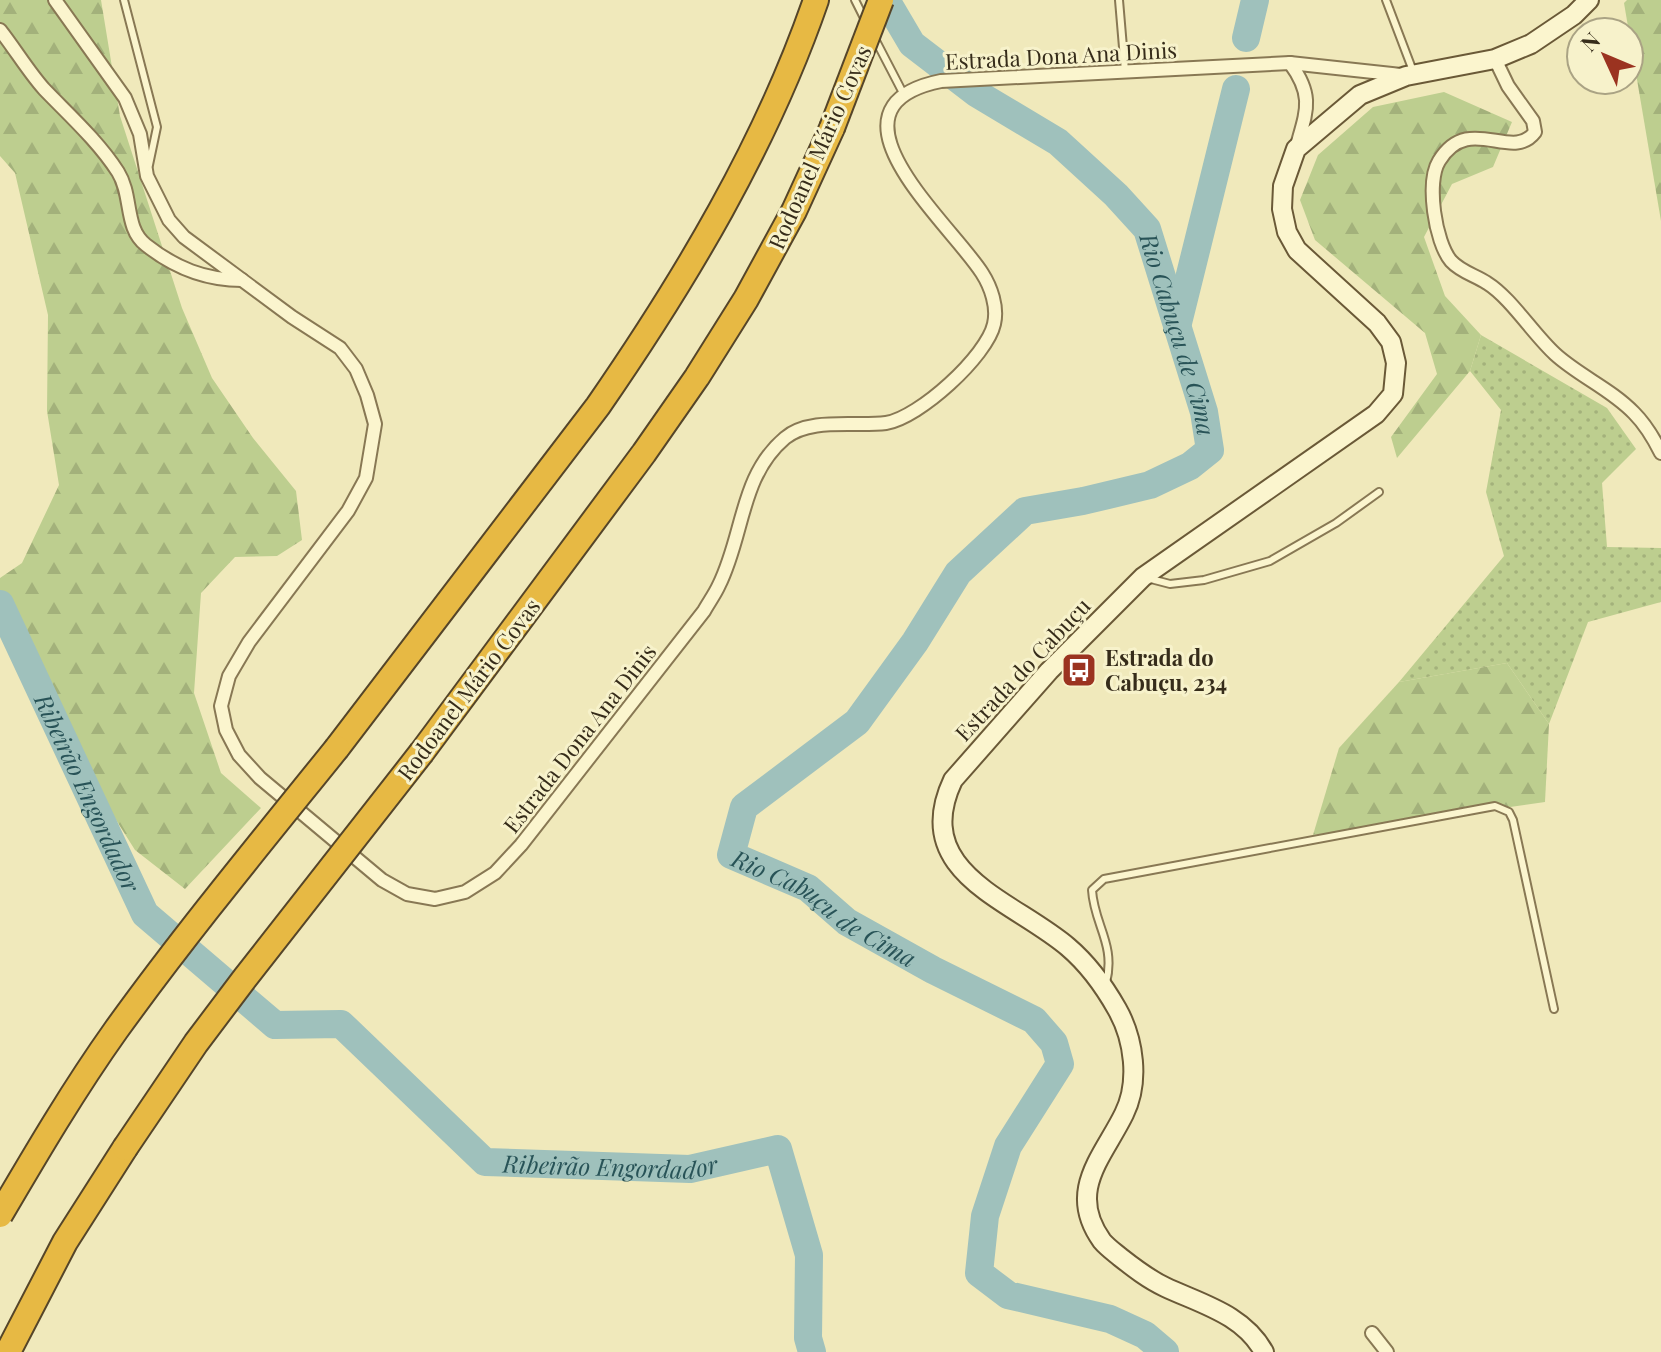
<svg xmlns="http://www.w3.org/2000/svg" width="1661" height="1352" viewBox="0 0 1661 1352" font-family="'Playfair Display',serif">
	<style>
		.grass { fill: url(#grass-dots) }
		.forest { fill: url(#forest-firs) }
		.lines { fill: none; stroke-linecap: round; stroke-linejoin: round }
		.river { stroke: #9fc1bc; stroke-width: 28 }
		.lane-casing { stroke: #887854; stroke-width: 10 }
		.street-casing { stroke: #887854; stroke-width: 16 }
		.secondary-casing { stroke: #6a5937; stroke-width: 22 }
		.highway-casing { stroke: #554529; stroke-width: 28 }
		.lane { stroke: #fbf5ce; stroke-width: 6 }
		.street { stroke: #fbf5ce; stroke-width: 12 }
		.secondary { stroke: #fbf5ce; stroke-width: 18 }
		.highway { stroke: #e7b944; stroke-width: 24 }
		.highway-bridge-casing { stroke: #554529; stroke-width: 28; stroke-linecap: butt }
		.highway-bridge { stroke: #e7b944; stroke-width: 24 }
		.labels { text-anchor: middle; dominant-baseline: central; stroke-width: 6; stroke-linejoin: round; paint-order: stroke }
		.street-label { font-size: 22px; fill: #362c1a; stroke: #f7f2cb }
		.poi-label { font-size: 22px; font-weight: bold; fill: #362c1a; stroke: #f7f2cb; text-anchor: start }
		.water-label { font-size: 24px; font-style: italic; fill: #285357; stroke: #f7f2cb }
	</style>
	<defs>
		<pattern id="grass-dots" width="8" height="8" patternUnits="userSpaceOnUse" patternTransform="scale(2)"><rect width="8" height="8" fill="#bdce8f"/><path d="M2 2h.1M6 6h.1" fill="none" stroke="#a3b17b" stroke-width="1.8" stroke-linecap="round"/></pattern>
		<pattern id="forest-firs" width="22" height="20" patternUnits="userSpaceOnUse" patternTransform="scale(2)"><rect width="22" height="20" fill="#bdce8f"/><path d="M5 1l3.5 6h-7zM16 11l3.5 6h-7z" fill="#a3b17b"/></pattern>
	</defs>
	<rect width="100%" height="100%" fill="#f0e9bb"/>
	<!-- grass -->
	<path class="grass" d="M1481,335L1607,408L1636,449L1602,483L1607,547L1661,548V602L1588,622L1549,724L1507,663L1399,682L1504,556L1486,492L1501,410L1470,371Z"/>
	<!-- forest -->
	<g class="forest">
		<path d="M0,0H101L120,116L182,308L212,378L253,438L296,491L302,540L277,556L235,557L201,593L194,693L221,773L261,808L185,889L135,850L0,636V578L22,563L59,485L47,411L48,315L15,173L0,156Z"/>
		<path d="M1627,0H1661V221L1624,3Z"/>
		<path d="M1444,92L1512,122L1493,167L1452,184L1424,237L1445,296L1481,335L1470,371L1397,458L1391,437L1437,374L1425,333L1315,240L1300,200L1318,155L1373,107Z"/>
		<path d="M1507,663L1549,724L1545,802L1313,835L1339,748L1399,682Z"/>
	</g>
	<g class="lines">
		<!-- river -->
		<g class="river">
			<path id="s1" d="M886,0L912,44L976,93L1058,142L1116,195L1147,229L1204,412L1210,450L1190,466L1150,485L1083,501L1025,511L958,573L915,642L857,722L744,807L731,855L808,888L847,922L933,970L1034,1020L1054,1043L1060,1064L1008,1146L985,1216L979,1273L1008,1295L1110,1319L1145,1335L1165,1352"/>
			<path d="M1246,38L1255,0"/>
			<path d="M1177,327L1236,89"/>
			<path id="s2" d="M0,604L145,914L275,1025L341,1024L485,1162L690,1169L778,1149L809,1255L808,1338L812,1352"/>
		</g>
		<defs>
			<g id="lane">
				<path d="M124,0L157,127L149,165"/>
				<path d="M855,0L866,22"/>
				<path d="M1119,0L1125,71"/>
				<path d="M1386,0L1413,71"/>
				<path d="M875,39L903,93"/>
				<path d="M1147,578L1170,584L1204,580L1270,561L1336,523L1379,492"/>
				<path d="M1106,983C1116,944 1094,925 1092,890L1104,879L1495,806L1509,812L1513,820L1554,1009"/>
			</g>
			<g id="street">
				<path d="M55,0L125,98L140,134L147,176L169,220L184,237L292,317L340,348L356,369L367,395L375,424L366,478L348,511L249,642L229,676L221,706L226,730L239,755L260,778L382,880L407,894L435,899L465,892L495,873L521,845L704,611C709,602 715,594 719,585C744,535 740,476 785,438C810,417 855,427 886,423C919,418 987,356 994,324C998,307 991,287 982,273C950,223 813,107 941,81L1290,63L1401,75"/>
				<path d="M0,30C15,49 28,71 44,89C69,115 98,141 118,172C133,196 124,228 146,245C175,268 205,280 242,280"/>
				<path d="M1495,59L1508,86L1533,121L1535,132C1512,163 1469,112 1439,161C1426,182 1435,242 1451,261C1461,272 1475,275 1487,283C1511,298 1533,334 1555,354C1579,376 1611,389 1634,413C1645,424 1654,439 1661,453"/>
				<path d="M1290,63C1315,97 1306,112 1296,149"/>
				<path d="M1372,1333L1387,1352"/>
			</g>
			<path id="secondary" d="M1264,1352C1243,1314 1201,1304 1165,1287C1148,1279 1134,1268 1120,1257C1114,1252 1107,1247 1102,1241C1066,1191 1103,1157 1124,1114C1140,1082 1134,1039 1117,1009C1104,986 1088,964 1068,947C1013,900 909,873 953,780L1049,671L1143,577L1376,414L1393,394L1396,363L1391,342L1377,323L1297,250L1287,232L1282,209L1283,186L1296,149L1360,95L1406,76L1495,59L1531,44L1574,15L1589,0"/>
			<g id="highway">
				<path d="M337,748L598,406C685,280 766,145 816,0"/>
				<path d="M422,752L644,453L697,377L746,299L794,211L832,128"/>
				<path d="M8,1352L65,1242L125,1148"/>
			</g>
		</defs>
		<!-- lane casing -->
		<use href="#lane" class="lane-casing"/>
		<!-- street casing -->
		<use href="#street" class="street-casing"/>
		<!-- secondary casing -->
		<use href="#secondary" class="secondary-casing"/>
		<!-- highway casing -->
		<use href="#highway" class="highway-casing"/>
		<!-- lane -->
		<use href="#lane" class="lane"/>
		<!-- street -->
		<use href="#street" class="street"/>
		<!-- secondary -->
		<use href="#secondary" class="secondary"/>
		<!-- highway -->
		<use href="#highway" class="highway"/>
		<defs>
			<g id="highway-bridge">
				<path d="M832,128L881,0"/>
				<path d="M125,1148L196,1043L245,978L422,752"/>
				<path d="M0,1215C37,1152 74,1089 116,1030C186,933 262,841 337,748"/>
			</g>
		</defs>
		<!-- highway-bridge casing -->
		<use href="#highway-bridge" class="highway-bridge-casing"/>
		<!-- highway-bridge -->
		<use href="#highway-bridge" class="highway-bridge"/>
	</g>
	<!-- icons -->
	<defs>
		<symbol id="bus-square" viewBox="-11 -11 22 22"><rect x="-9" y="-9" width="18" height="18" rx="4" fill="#9b3320" stroke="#f7f2cb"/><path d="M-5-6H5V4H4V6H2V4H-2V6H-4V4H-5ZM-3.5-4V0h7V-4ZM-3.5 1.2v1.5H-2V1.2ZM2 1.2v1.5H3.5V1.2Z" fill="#fff"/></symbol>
	</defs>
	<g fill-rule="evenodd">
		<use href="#bus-square" x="1059" y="650" width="40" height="40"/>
	</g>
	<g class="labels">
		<!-- street labels -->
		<g class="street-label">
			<text transform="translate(1061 55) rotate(-3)">Estrada Dona Ana Dinis</text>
			<text transform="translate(819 147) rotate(-66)">Rodoanel Mário Covas</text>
			<text transform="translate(1022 669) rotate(-47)">Estrada do Cabuçu</text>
			<text transform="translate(468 689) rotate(-53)">Rodoanel Mário Covas</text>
			<text transform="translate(579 738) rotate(-52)">Estrada Dona Ana Dinis</text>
		</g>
		<!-- poi labels -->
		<g class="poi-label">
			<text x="1105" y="657">Estrada do<tspan x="1105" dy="25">Cabuçu, 234</tspan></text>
		</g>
		<!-- water labels -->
		<g class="water-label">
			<text stroke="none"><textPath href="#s1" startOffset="462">Rio Cabuçu de Cima</textPath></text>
			<text stroke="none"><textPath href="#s2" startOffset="208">Ribeirão Engordador</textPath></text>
			<text stroke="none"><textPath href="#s1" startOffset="1350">Rio Cabuçu de Cima</textPath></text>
			<text stroke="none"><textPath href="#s2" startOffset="904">Ribeirão Engordador</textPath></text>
		</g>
	</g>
	<!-- north arrow -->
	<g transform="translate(1605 56) rotate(314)"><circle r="38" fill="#f7f2cb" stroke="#aaa384" stroke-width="2"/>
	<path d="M0-6L14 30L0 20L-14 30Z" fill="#9b3320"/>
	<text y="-12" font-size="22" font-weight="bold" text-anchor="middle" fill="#362c1a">N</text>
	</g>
</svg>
